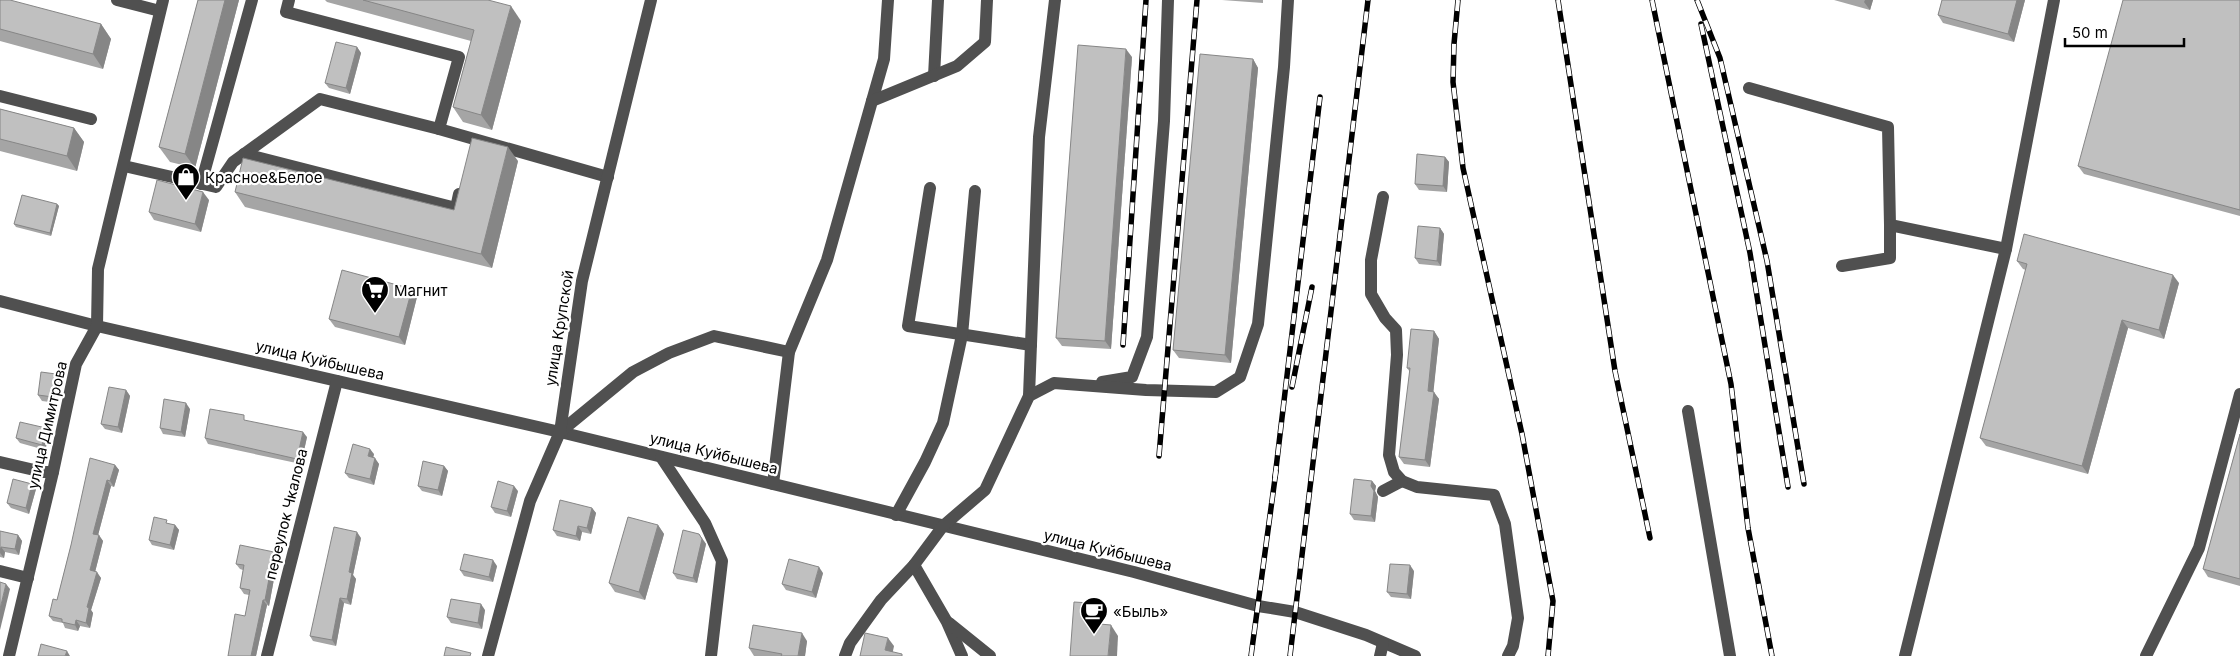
<svg xmlns="http://www.w3.org/2000/svg" width="2240" height="656" viewBox="0 0 2240 656" font-family="Inter,sans-serif">
	<style>
		.lines { fill: none; stroke-linecap: round; stroke-linejoin: round }
		.minor { stroke: #505050; stroke-width: 12 }
		.rail-casing { stroke: #000; stroke-width: 5.5 }
		.rail { stroke: #fff; stroke-width: 4; stroke-dasharray: 11; stroke-linecap: butt }
		.wall { fill: #a5a5a5 }
		.shaded-wall { fill: #868686 }
		.building { fill: #c0c0c0; stroke: #868686 }
		.labels { text-anchor: middle; dominant-baseline: central; stroke-width: 4.5; stroke-linejoin: round; paint-order: stroke }
		.poi-label { font-size: 15px; fill: #000; stroke: #fff; text-anchor: start }
		.street-label { font-size: 15px; fill: #000; stroke: #fff }
	</style>
	<rect width="100%" height="100%" fill="#fff"/>
	<g class="lines">
		<!-- minor -->
		<g class="minor">
			<path d="M117,0L160,11"/>
			<path d="M289,0L286,12L459,57L439,129L608,177"/>
			<path d="M934,76L938,0"/>
			<path d="M1749,88L1888,127L1890,225L2006,249"/>
			<path d="M0,96L91,119"/>
			<path d="M872,101L884,59L888,0"/>
			<path d="M244,154L456,208L459,194"/>
			<path d="M124,166L216,187L233,162L320,99L439,129"/>
			<path d="M201,184L252,0"/>
			<path d="M930,188L908,326L1031,345"/>
			<path d="M1383,197L1371,260V294L1385,318L1396,330L1397,355L1389,455L1394,472L1402,481L1417,487L1494,495L1505,524L1518,618L1513,646L1508,656"/>
			<path d="M1842,266L1890,258V225"/>
			<path d="M0,301L97,326L560,432L1134,572L1258,606L1295,612L1366,635L1415,656"/>
			<path d="M1102,382L1132,377L1147,337L1164,121L1168,0"/>
			<path d="M1029,396L1039,137L1055,0"/>
			<path d="M1688,411L1730,656"/>
			<path d="M560,432L633,372L669,353L714,336L789,352"/>
			<path d="M661,457L705,523L722,561L711,656"/>
			<path d="M0,462L43,472H53"/>
			<path d="M773,484L789,352L827,260L872,101L957,66L985,42L987,0"/>
			<path d="M1383,491L1402,481"/>
			<path d="M896,515L925,462L943,423L962,335L975,191"/>
			<path d="M914,565L947,622L962,656"/>
			<path d="M0,571L28,578"/>
			<path d="M949,623L990,656"/>
			<path d="M9,656L53,472L76,364L97,326L98,269L163,0"/>
			<path d="M267,656L337,381"/>
			<path d="M488,656L530,501L560,432L582,281L651,0"/>
			<path d="M845,656L850,643L881,600L914,565L943,526L985,490L1029,396L1054,383L1146,390L1216,392L1240,377L1258,324L1284,67L1288,0"/>
			<path d="M1380,656L1383,643"/>
			<path d="M1905,656L2006,249L2054,0"/>
			<path d="M2146,656L2199,548L2240,394"/>
		</g>
		<defs>
			<g id="rail">
				<path d="M1458,0L1454,44L1453,82L1463,168L1522,434L1553,601L1548,656"/>
				<path d="M1558,0L1615,371L1650,538"/>
				<path d="M1652,0L1731,384L1748,528L1772,656"/>
				<path d="M1697,0L1720,58L1767,261L1804,484"/>
				<path d="M1701,24L1750,253L1788,487"/>
				<path d="M1123,345L1146,0"/>
				<path d="M1292,387L1312,287"/>
				<path d="M1159,456L1197,0"/>
				<path d="M1275,477L1320,97"/>
				<path d="M1251,656L1276,471"/>
				<path d="M1290,656L1368,0"/>
			</g>
		</defs>
		<!-- rail casing -->
		<use href="#rail" class="rail-casing"/>
		<!-- rail -->
		<use href="#rail" class="rail"/>
	</g>
	<!-- wall -->
	<g class="wall">
		<path d="M0,0L101,24L111,39L103,69L0,41Z"/>
		<path d="M198,0H239L195,168L170,162L159,147Z"/>
		<path d="M325,0H488L521,21L492,130L463,122L453,107L471,41L327,2Z"/>
		<path d="M1222,0H1263V3Z"/>
		<path d="M1834,0H1873L1870,10Z"/>
		<path d="M1942,0H2025L2014,42L1943,23L1938,15Z"/>
		<path d="M2240,0V216L2084,174L2078,166Z"/>
		<path d="M357,47L361,53L350,94L329,88L325,83Z"/>
		<path d="M1132,57L1111,349L1062,346L1056,338Z"/>
		<path d="M1253,59L1258,68L1231,363L1179,358L1173,350Z"/>
		<path d="M0,109L74,128L84,142L77,171L0,151Z"/>
		<path d="M1445,157L1449,162L1447,192L1419,190L1415,184Z"/>
		<path d="M518,161L492,268L245,207L235,192L454,210Z"/>
		<path d="M209,200L201,232L154,220L149,212Z"/>
		<path d="M57,204L59,206L51,236L16,227L14,224Z"/>
		<path d="M1440,228L1444,234L1441,266L1419,264L1415,258Z"/>
		<path d="M2017,261L2179,283L2164,339L2128,328L2088,474L1986,446L1980,438L2026,270L2023,269Z"/>
		<path d="M417,297L405,345L335,327L329,319Z"/>
		<path d="M1434,331L1439,339L1433,392L1439,399L1430,467L1404,464L1399,457L1410,372L1407,368Z"/>
		<path d="M56,374L60,380L57,403L42,401L38,395Z"/>
		<path d="M126,390L130,396L122,433L105,429L101,424Z"/>
		<path d="M190,409L185,437L163,434L160,428Z"/>
		<path d="M46,428L50,434L45,450L20,443L16,438Z"/>
		<path d="M2240,434V586L2208,577L2203,569Z"/>
		<path d="M307,437L301,464L208,444L205,438Z"/>
		<path d="M374,454L373,458L379,464L374,485L349,478L345,473Z"/>
		<path d="M115,465L119,470L114,487L111,486L98,535L103,541L95,572L101,578L91,610L93,613L90,628L80,626L78,631L65,628L63,623L53,621L49,616L57,600L71,545Z"/>
		<path d="M444,466L448,471L442,496L422,491L418,486Z"/>
		<path d="M1372,481L1376,486L1375,491L1378,497L1375,522L1354,520L1350,514Z"/>
		<path d="M32,484L36,489L29,514L11,508L7,503Z"/>
		<path d="M518,491L511,517L495,513L491,507Z"/>
		<path d="M592,508L596,513L591,534L582,532L580,541L557,536L553,530Z"/>
		<path d="M170,524L175,525L179,530L174,550L152,545L149,540Z"/>
		<path d="M658,525L664,534L645,600L615,592L609,583Z"/>
		<path d="M0,531L18,535L22,541L19,555L5,552L4,558L0,557Z"/>
		<path d="M699,534L706,544L697,583L677,579L673,573Z"/>
		<path d="M361,538L353,575L356,579L351,605L344,603L336,646L313,641L310,636Z"/>
		<path d="M278,557L269,606L267,605L256,656H228L245,616L249,595L244,594L240,588L243,570L240,569L236,564Z"/>
		<path d="M497,566L493,582L464,576L460,570Z"/>
		<path d="M1414,571L1411,599L1391,597L1387,592Z"/>
		<path d="M823,573L816,598L786,590L782,584Z"/>
		<path d="M485,610L482,629L451,623L447,617Z"/>
		<path d="M807,641L805,656H754L749,648Z"/>
	</g>
	<!-- shaded-wall -->
	<g class="shaded-wall">
		<path d="M225,0H239L195,168L185,154Z"/>
		<path d="M1865,0H1873L1870,10L1864,2Z"/>
		<path d="M2017,0H2025L2014,42L2008,34Z"/>
		<path d="M511,6L521,21L492,130L481,115Z"/>
		<path d="M101,24L111,39L103,69L93,54Z"/>
		<path d="M357,47L361,53L350,94L346,88Z"/>
		<path d="M1126,49L1132,57L1111,349L1105,341Z"/>
		<path d="M1253,59L1258,68L1231,363L1225,355Z"/>
		<path d="M74,128L84,142L77,171L67,156Z"/>
		<path d="M508,147L518,161L492,268L481,254Z"/>
		<path d="M1445,157L1449,162L1447,192L1443,186Z"/>
		<path d="M203,192L209,200L201,232L195,224Z"/>
		<path d="M57,204L59,206L51,236L50,233Z"/>
		<path d="M1440,228L1444,234L1441,266L1437,261Z"/>
		<path d="M2173,275L2179,283L2164,339L2159,330Z"/>
		<path d="M412,289L417,297L405,345L399,337Z"/>
		<path d="M2122,320L2128,328L2088,474L2082,466Z"/>
		<path d="M1434,331L1439,339L1433,396L1434,392L1439,399L1430,467L1425,460L1428,391Z"/>
		<path d="M56,374L60,380L57,403L53,397Z"/>
		<path d="M126,390L130,396L122,433L118,427Z"/>
		<path d="M186,403L190,409L185,437L181,432Z"/>
		<path d="M46,428L50,434L45,450L42,445Z"/>
		<path d="M303,432L307,437L301,464L297,459Z"/>
		<path d="M370,449L374,454L372,462L368,456Z"/>
		<path d="M375,458L379,464L374,485L370,479Z"/>
		<path d="M115,465L119,470L114,487L110,481Z"/>
		<path d="M444,466L448,471L442,496L438,490Z"/>
		<path d="M107,480L111,486L97,539L93,534Z"/>
		<path d="M1372,481L1376,486L1375,491L1378,497L1375,522L1371,516V486Z"/>
		<path d="M32,484L36,489L29,514L26,508Z"/>
		<path d="M514,486L518,491L511,517L507,511Z"/>
		<path d="M592,508L596,513L591,534L587,528Z"/>
		<path d="M175,525L179,530L174,550L170,545Z"/>
		<path d="M658,525L664,534L645,600L639,592Z"/>
		<path d="M578,526L582,532L580,541L576,536Z"/>
		<path d="M357,532L361,538L353,575L356,579L351,605L347,599L349,572Z"/>
		<path d="M699,534L706,544L697,583L693,578Z"/>
		<path d="M18,535L22,541L19,555L15,549Z"/>
		<path d="M99,535L103,541L94,576L90,570Z"/>
		<path d="M1,547L5,552L4,558L0,553Z"/>
		<path d="M274,552L278,557L269,606L265,600Z"/>
		<path d="M493,560L497,566L493,582L489,577Z"/>
		<path d="M1410,565L1414,571L1411,599L1407,594Z"/>
		<path d="M819,567L823,573L816,598L812,592Z"/>
		<path d="M97,572L101,578L91,610L93,613L90,628L86,623L87,607Z"/>
		<path d="M6,584L10,589L0,630V609Z"/>
		<path d="M340,598L344,603L336,646L332,640Z"/>
		<path d="M263,600L267,605L256,656H251Z"/>
		<path d="M1090,603L1097,614L1096,634L1088,623Z"/>
		<path d="M481,604L485,610L482,629L478,623Z"/>
		<path d="M76,620L80,626L78,631L75,625Z"/>
		<path d="M1111,625L1118,636L1117,656H1108Z"/>
		<path d="M802,633L807,641L805,656H798Z"/>
		<path d="M888,638L894,646L892,656L885,650Z"/>
		<path d="M67,651L70,656H65Z"/>
	</g>
	<!-- building -->
	<g class="building">
		<path d="M0,0H10L101,24L93,54L0,29Z"/>
		<path d="M198,0H225L185,154L159,147Z"/>
		<path d="M363,0H488L511,6L481,115L453,107L474,30Z"/>
		<path d="M1942,0H2017L2008,34L1938,15Z"/>
		<path d="M2123,0H2240V210L2078,166Z"/>
		<path d="M336,42L357,47L346,88L325,83Z"/>
		<path d="M1078,45L1126,49L1105,341L1056,338Z"/>
		<path d="M1200,54L1253,59L1225,355L1173,350Z"/>
		<path d="M0,109L74,128L67,156L0,139Z"/>
		<path d="M472,138L508,147L481,254L235,192L243,158L454,210Z"/>
		<path d="M1417,154L1445,157L1443,186L1415,184Z"/>
		<path d="M157,180L203,192L195,224L149,212Z"/>
		<path d="M22,195L57,204L50,233L14,224Z"/>
		<path d="M1418,226L1440,228L1437,261L1415,258Z"/>
		<path d="M2024,234L2173,275L2159,330L2122,320L2082,466L1980,438L2027,264L2017,261Z"/>
		<path d="M342,270L412,289L399,337L329,319Z"/>
		<path d="M1411,329L1434,331L1428,391L1434,392L1425,460L1399,457L1410,368H1407Z"/>
		<path d="M41,372L56,374L53,397L38,395Z"/>
		<path d="M109,387L126,390L118,427L101,424Z"/>
		<path d="M164,399L186,403L181,432L160,428Z"/>
		<path d="M210,409L244,415V420L303,432L297,459L205,438Z"/>
		<path d="M20,422L46,428L42,445L16,438Z"/>
		<path d="M2240,434V579L2203,569Z"/>
		<path d="M353,444L370,449L368,456L375,458L370,479L345,473Z"/>
		<path d="M90,458L115,465L110,481L107,480L93,534L99,535L90,570L97,572L87,607L89,608L86,623L76,620L75,625L62,622V619L49,616L53,599L57,600L71,545Z"/>
		<path d="M423,461L444,466L438,490L418,486Z"/>
		<path d="M13,479L32,484L26,508L7,503Z"/>
		<path d="M1354,479L1372,481L1371,486L1374,491L1371,516L1350,514Z"/>
		<path d="M498,481L514,486L507,511L491,507Z"/>
		<path d="M560,500L592,508L587,528L578,526L576,536L553,530Z"/>
		<path d="M154,517L167,520L166,523L175,525L170,545L149,540Z"/>
		<path d="M628,517L658,525L639,592L609,583Z"/>
		<path d="M334,527L357,532L349,572L352,573L347,599L340,598L332,640L310,636Z"/>
		<path d="M683,530L699,534L702,539L693,578L673,573Z"/>
		<path d="M0,531L18,535L15,549L1,547L0,552Z"/>
		<path d="M240,545L274,552L265,600H263L251,656H228L235,614L245,616L250,590L240,588L244,565L236,564Z"/>
		<path d="M464,554L493,560L489,577L460,570Z"/>
		<path d="M789,559L819,567L812,592L782,584Z"/>
		<path d="M1390,564L1410,565L1407,594L1387,592Z"/>
		<path d="M0,582L6,584L0,609Z"/>
		<path d="M451,599L481,604L478,623L447,617Z"/>
		<path d="M1074,602L1090,603L1088,623L1111,625L1108,656H1070Z"/>
		<path d="M753,625L802,633L798,656H781L782,654L749,648Z"/>
		<path d="M865,633L888,638L885,650L902,654V656H860Z"/>
		<path d="M41,644L67,651L65,656H38Z"/>
		<path d="M446,647L471,653L470,656H444Z"/>
	</g>
	<!-- icons -->
	<defs>
		<symbol id="shop-pin" viewBox="-11 -11 22 30"><path d="M0 17L-7.5 6A9.5 9.5 0 1 1 7.5 6Z" fill="#000" stroke="#fff"/><path d="M-5-2.5h2.3a2.7 3.5 0 0 1 5.4 0H5L5.5 6h-11ZM-1.5-2.5h3a1.5 2.3 0 0 0-3 0Z" fill="#fff"/></symbol>
		<symbol id="supermarket-pin" viewBox="-11 -11 22 30"><path d="M0 17L-7.5 6A9.5 9.5 0 1 1 7.5 6Z" fill="#000" stroke="#fff"/><path d="M-6-5.5h2.5l.6 2H6L4.5 2H-2.5L-4.4-4H-6ZM-1.5 3.2a1.3 1.3 0 1 0 .1 0ZM3 3.2a1.3 1.3 0 1 0 .1 0Z" fill="#fff"/></symbol>
		<symbol id="cafe-pin" viewBox="-11 -11 22 30"><path d="M0 17L-7.5 6A9.5 9.5 0 1 1 7.5 6Z" fill="#000" stroke="#fff"/><path d="M-5.5-4.5H6V0H3Q3 3.5 0 3.5H-2.5Q-5.5 3.5-5.5 0ZM3-3.2v2h1.7v-2ZM-6 4.5H4V6H-6Z" fill="#fff"/></symbol>
	</defs>
	<g fill-rule="evenodd">
		<use href="#shop-pin" x="170" y="161" width="32" height="43"/>
		<use href="#supermarket-pin" x="359" y="274" width="32" height="43"/>
		<use href="#cafe-pin" x="1078" y="595" width="32" height="43"/>
	</g>
	<g class="labels">
		<!-- poi labels -->
		<g class="poi-label">
			<text x="205" y="177">Красное&amp;Белое</text>
			<text x="394" y="290">Магнит</text>
			<text x="1113" y="611">«Быль»</text>
		</g>
		<!-- street labels -->
		<g class="street-label">
			<text transform="translate(559 328) rotate(-81)">улица Крупской</text>
			<text transform="translate(320 360) rotate(13)">улица Куйбышева</text>
			<text transform="translate(47 425) rotate(-77)">улица Димитрова</text>
			<text transform="translate(714 453) rotate(14)">улица Куйбышева</text>
			<text transform="translate(286 514) rotate(-76)">переулок Чкалова</text>
			<text transform="translate(1108 550) rotate(14)">улица Куйбышева</text>
		</g>
	</g>
	<!-- scale -->
	<path d="M2065 38v8h119v-8" fill="none" stroke="#000000" stroke-width="2.5"/>
	<text x="2072" y="38" font-size="15" fill="#000000" stroke="#ffffff" stroke-width="4" paint-order="stroke">50 m</text>
</svg>
